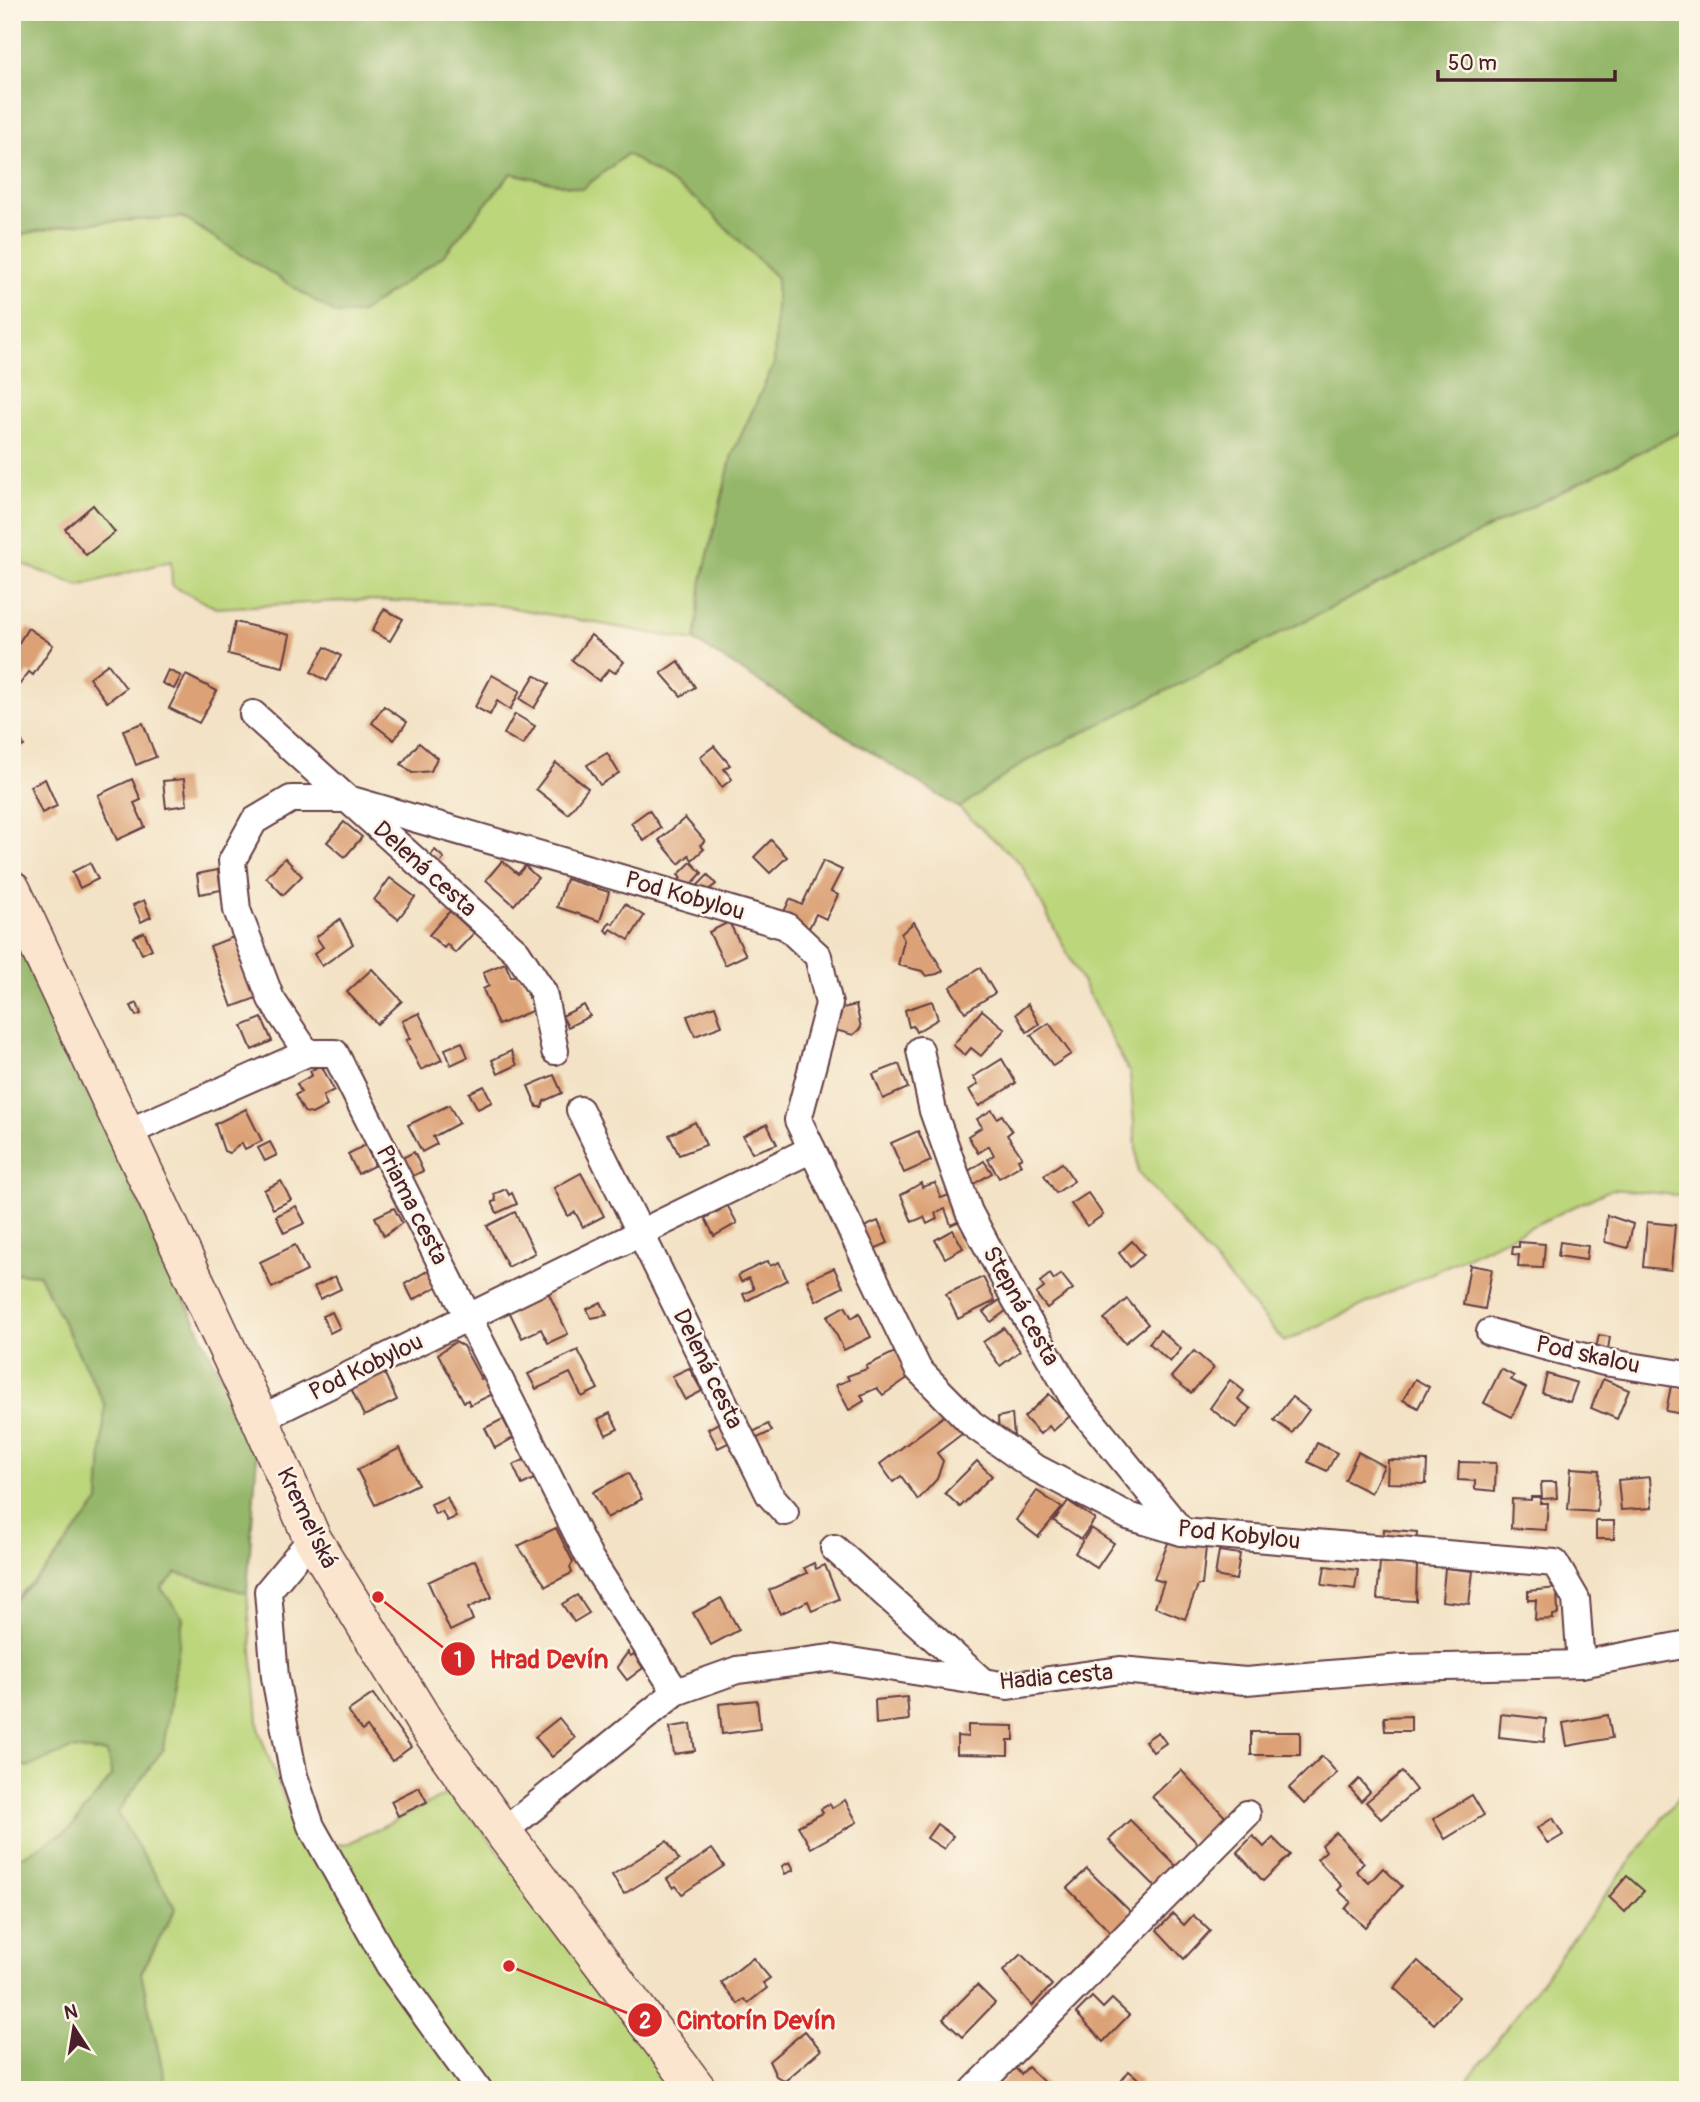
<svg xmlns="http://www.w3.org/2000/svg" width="1700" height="2102" viewBox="0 0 1700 2102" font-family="Pangolin,sans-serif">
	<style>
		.green { fill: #bcd67b; stroke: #837a53; stroke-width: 2 }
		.forest { fill: #95b76b; stroke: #706b4b; stroke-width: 2 }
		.building { fill: #dca176 }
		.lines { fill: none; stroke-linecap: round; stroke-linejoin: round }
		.street-casing { stroke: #633c42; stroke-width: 30 }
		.secondary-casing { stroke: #633c42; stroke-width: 40 }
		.street { stroke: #fff; stroke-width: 26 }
		.secondary { stroke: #fbe5cf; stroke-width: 37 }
		.labels { text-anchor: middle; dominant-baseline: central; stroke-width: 5; stroke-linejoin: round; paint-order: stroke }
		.street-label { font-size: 24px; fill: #4a1f2b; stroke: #fcf5e5 }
		.leader { fill: none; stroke: #d62828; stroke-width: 2.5 }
		.callout-dot { fill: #d62828; stroke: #fcf5e5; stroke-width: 2.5 }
		.mark-label { font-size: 21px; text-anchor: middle; font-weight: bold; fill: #fff }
		.callout-label { font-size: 26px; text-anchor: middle; font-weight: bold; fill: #d62828; stroke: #fcf5e5; stroke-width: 5; stroke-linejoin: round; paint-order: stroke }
	</style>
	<rect width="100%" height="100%" fill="#fcf5e5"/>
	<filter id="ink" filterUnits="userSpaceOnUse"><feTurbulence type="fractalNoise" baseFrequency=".0143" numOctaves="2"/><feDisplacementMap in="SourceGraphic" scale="14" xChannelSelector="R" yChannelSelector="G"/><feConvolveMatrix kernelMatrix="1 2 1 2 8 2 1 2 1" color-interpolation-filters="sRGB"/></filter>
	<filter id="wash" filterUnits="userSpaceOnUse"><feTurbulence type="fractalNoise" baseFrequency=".00686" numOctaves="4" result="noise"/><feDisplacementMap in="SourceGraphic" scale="28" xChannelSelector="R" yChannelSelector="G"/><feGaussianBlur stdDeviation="1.57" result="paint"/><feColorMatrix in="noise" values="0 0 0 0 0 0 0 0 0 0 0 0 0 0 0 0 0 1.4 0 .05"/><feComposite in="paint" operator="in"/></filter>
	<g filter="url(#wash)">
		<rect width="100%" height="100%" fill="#f3e2c5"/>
		<!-- green -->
		<g class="green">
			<path d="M627,154L699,201L777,277L774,364L732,455L702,580L695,641L491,604L364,600L216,608L172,586L171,561L79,586L12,560V236L74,224L182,217L336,313L443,256L511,173L582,189Z"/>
			<path d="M1688,428V1196L1612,1189L1284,1342L1138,1172L1130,1074L1021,864L959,808L1026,761Z"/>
			<path d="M12,1273L39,1275L105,1405L99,1502L48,1567L12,1603Z"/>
			<path d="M176,1573L247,1593L259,1732L304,1850L349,1843L453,1791L678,2090H167L141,1973L176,1908L117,1813L163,1749L183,1619L161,1588Z"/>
			<path d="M71,1749L108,1753L112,1776L70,1829L12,1862V1760L27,1767Z"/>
			<path d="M1688,1784V2090H1460Z"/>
		</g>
		<!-- forest -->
		<g class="forest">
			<path d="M12,12H1688V428L1026,761L959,808L695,641L702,580L732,455L774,364L777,278L699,201L627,154L582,189L511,173L443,256L359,314H336L182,217L74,224L12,236Z"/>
			<path d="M12,930L257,1454L247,1593L177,1573L161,1588L183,1618L163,1749L117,1813L176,1908L141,1973L167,2090H12V1862L70,1829L112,1776L107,1753L71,1749L27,1767L12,1760V1603L48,1567L99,1502L105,1405L39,1275L12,1273Z"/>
		</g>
		<g id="blocks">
			<!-- building -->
			<g class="building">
				<path d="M93,505L115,532L86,555L65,529Z"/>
				<path d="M384,609L403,619L390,641L372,631Z"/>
				<path d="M235,622L290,635L283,667L228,654Z"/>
				<path d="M28,628L53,645L33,675L29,672L20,684L12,679V654Z"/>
				<path d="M591,635L624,662L615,673L609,669L599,681L572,660Z"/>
				<path d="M325,647L341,656L327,681L311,672Z"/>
				<path d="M678,661L695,687L681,696L661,673Z"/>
				<path d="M108,664L126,688L107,702L89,678Z"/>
				<path d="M168,670L181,676L174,689L162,683Z"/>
				<path d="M186,675L217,691L199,723L169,708Z"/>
				<path d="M492,675L520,691L510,710L497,701L490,715L475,707Z"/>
				<path d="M535,675L549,684L534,708L520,699Z"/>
				<path d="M384,706L407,722L394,740L372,723Z"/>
				<path d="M515,714L535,726L523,745L504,734Z"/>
				<path d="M143,723L156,757L136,765L123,730Z"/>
				<path d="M17,730L24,746L12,751V732Z"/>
				<path d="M419,743L437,758L431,771L412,773L401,764Z"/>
				<path d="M714,746L730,765L724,769L732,779L722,787L700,757Z"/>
				<path d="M607,753L619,773L600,785L587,765Z"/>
				<path d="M556,763L588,788L568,814L536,789Z"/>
				<path d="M45,779L57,806L42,813L30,786Z"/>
				<path d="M132,779L141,800L134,803L145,827L117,840L98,795Z"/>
				<path d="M184,779L187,805L166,808L163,781Z"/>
				<path d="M649,810L661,828L644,841L631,823Z"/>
				<path d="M685,818L705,841L700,845L704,849L692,860L689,855L679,864L659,840Z"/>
				<path d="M344,822L362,837L345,857L327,842Z"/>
				<path d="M771,840L787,857L770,873L754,857Z"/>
				<path d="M435,850L444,858L438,865L429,858Z"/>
				<path d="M285,858L302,876L283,895L266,877Z"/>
				<path d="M502,861L518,874L525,866L538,878L514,905L486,880Z"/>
				<path d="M823,861L842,870L831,891L838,895L826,919L816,914L806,934L781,918L790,899L802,905Z"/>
				<path d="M691,862L702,873L687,889L678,881L681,878L678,875Z"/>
				<path d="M90,863L98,879L80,888L72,872Z"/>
				<path d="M218,870L221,890L200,894L197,874Z"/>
				<path d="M708,875L716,884L702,895L691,892Z"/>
				<path d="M390,878L415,897L398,919L374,900Z"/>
				<path d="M566,879L609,892L600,921L557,907Z"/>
				<path d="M144,900L151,917L141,922L133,905Z"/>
				<path d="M625,904L644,916L629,940L611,929L609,933L605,930L610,922L613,924Z"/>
				<path d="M450,911L474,933L455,953L447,944L444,948L429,935Z"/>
				<path d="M340,919L353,944L322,966L314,954L323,947L316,937Z"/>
				<path d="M729,922L746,955L725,965L709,932Z"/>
				<path d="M914,922L943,971L937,974L926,976L922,971L898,965L904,940L901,934Z"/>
				<path d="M144,932L152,949L142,954L134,937Z"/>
				<path d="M236,936L259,997L232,1007L210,946Z"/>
				<path d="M505,963L511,977L519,974L534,1010L498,1025L483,989L489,986L483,972Z"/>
				<path d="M980,968L995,993L965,1012L950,987Z"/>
				<path d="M372,969L402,1001L377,1024L347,992Z"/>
				<path d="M932,1001L938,1019L916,1032L913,1026L909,1027L905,1010Z"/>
				<path d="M137,1003L141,1014L136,1016L131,1006Z"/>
				<path d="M1028,1004L1039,1024L1027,1032L1016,1014Z"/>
				<path d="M584,1005L590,1016L568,1027L562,1016Z"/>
				<path d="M856,1005L861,1028L853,1035L832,1029L838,1009Z"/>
				<path d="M715,1006L722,1026L695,1036L687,1016Z"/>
				<path d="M982,1010L1005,1029L981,1056L971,1048L965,1055L953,1045Z"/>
				<path d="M419,1013L442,1060L421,1070L406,1040L410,1039L402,1021Z"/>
				<path d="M262,1018L272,1041L252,1050L242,1026Z"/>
				<path d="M1049,1023L1071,1054L1053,1066L1031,1035Z"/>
				<path d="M462,1042L468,1057L451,1065L445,1049Z"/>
				<path d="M511,1051L517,1065L498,1074L492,1060Z"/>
				<path d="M1002,1059L1016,1083L979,1106L969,1090L978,1084L973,1077Z"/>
				<path d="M899,1064L908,1088L883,1099L873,1074Z"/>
				<path d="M321,1065L334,1090L323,1096L327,1106L312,1114L304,1112L295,1095L301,1092L297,1084L312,1075L310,1071Z"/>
				<path d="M554,1075L562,1093L544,1101L542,1107H537L528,1086Z"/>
				<path d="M484,1086L492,1102L478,1109L469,1093Z"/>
				<path d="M449,1105L459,1123L433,1137L437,1144L422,1152L408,1125Z"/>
				<path d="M246,1109L262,1141L245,1149L242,1143L229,1153L224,1151L215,1124Z"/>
				<path d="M992,1110L997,1118L1002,1115L1012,1131L1007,1135L1022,1157L1018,1159L1021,1165L999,1178L988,1159L994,1155L989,1146L978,1153L968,1136L982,1127L977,1119Z"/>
				<path d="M695,1122L706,1145L679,1155L669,1135Z"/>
				<path d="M767,1124L777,1144L752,1153L743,1136Z"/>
				<path d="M918,1131L931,1161L904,1173L891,1143Z"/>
				<path d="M270,1142L277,1155L265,1161L258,1148Z"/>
				<path d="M365,1145L375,1165L358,1174L348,1154Z"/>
				<path d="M414,1152L423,1171L405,1180L396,1161Z"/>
				<path d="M984,1161L992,1173L972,1185L964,1174Z"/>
				<path d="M1062,1163L1074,1181L1056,1193L1044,1175Z"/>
				<path d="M581,1173L604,1216L583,1227L575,1212L568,1216L554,1188Z"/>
				<path d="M281,1181L291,1200L273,1209L264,1190Z"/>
				<path d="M921,1183L922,1187L935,1183L941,1198L955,1193L964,1219L951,1225L945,1209L935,1213L937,1219L927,1224L924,1217L912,1222L901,1195Z"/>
				<path d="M506,1189L509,1195L512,1193L517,1204L497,1213L492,1202L496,1201L494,1194Z"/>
				<path d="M1088,1193L1103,1215L1087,1226L1071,1204Z"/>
				<path d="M725,1201L737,1223L714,1236L705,1218L720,1210L717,1205Z"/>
				<path d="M296,1206L305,1223L284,1233L276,1216Z"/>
				<path d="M394,1208L402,1223L384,1236L375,1217Z"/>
				<path d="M515,1212L535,1253L508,1267L487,1226Z"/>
				<path d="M1607,1215L1633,1224L1628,1248L1605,1242Z"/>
				<path d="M878,1221L888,1243L867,1252L857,1230Z"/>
				<path d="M1647,1222L1675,1225L1671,1270L1643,1267Z"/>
				<path d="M953,1230L963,1248L945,1258L935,1240Z"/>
				<path d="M1132,1241L1144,1255L1130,1267L1119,1253Z"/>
				<path d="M1519,1242L1545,1244L1543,1268L1518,1267L1519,1255L1512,1254L1513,1247H1519Z"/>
				<path d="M1560,1242L1588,1246L1586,1260L1558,1256Z"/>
				<path d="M295,1245L307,1271L272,1288L260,1262Z"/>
				<path d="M768,1261L770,1266L779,1262L787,1280L746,1301L743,1294L754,1289L749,1278L741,1282L738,1275Z"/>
				<path d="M1470,1265L1492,1269L1485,1309L1463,1305Z"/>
				<path d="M834,1268L843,1287L816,1301L807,1280Z"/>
				<path d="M429,1270L438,1286L413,1300L405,1284Z"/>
				<path d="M1050,1274L1054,1280L1061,1274L1073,1289L1047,1308L1036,1294L1044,1288L1040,1282Z"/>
				<path d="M335,1276L341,1289L320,1299L314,1287Z"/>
				<path d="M983,1277L995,1301L958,1319L946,1294Z"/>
				<path d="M548,1292L568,1334L548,1343L541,1329L522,1338L509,1311Z"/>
				<path d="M1004,1297L1011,1307L991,1322L983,1312Z"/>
				<path d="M1127,1299L1148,1324L1125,1343L1104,1319Z"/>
				<path d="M601,1302L607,1315L591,1318L587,1309Z"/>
				<path d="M845,1306L852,1318L859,1313L871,1337L844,1350L827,1316Z"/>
				<path d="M332,1312L340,1328L330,1333L322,1316Z"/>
				<path d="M1004,1328L1020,1351L1000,1366L983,1342Z"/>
				<path d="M1160,1330L1181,1349L1170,1362L1149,1343Z"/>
				<path d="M1599,1335L1610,1337L1607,1355L1595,1352Z"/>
				<path d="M455,1342L463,1346L481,1379L485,1377L493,1394L470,1405L468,1400L464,1402L438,1354Z"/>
				<path d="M578,1350L598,1389L582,1397L570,1373L536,1389L528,1374Z"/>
				<path d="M899,1350L912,1375L883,1395L877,1388L861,1395L864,1401L849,1410L836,1385L849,1380L847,1376L867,1369L866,1366Z"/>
				<path d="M1194,1351L1214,1368L1191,1393L1171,1377Z"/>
				<path d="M381,1366L397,1400L364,1416L348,1382Z"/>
				<path d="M689,1368L702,1391L685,1400L672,1376Z"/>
				<path d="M1501,1369L1514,1376L1511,1380L1526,1388L1512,1417L1484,1403Z"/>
				<path d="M1547,1374L1577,1383L1570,1402L1542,1393Z"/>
				<path d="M1415,1379L1429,1387L1418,1408L1403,1400Z"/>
				<path d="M1603,1379L1629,1390L1617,1419L1591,1408Z"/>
				<path d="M1230,1380L1244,1391L1238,1399L1251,1409L1236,1428L1210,1408Z"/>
				<path d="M1671,1386L1688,1389V1415L1666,1411Z"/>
				<path d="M1049,1394L1070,1416L1053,1431L1049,1426L1040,1434L1024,1417Z"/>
				<path d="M1292,1397L1309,1410L1292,1433L1274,1420Z"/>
				<path d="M610,1413L618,1429L606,1435L598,1419Z"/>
				<path d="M948,1413L966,1431L937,1453L943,1461L937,1479L918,1500L901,1476L893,1482L880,1464Z"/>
				<path d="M1012,1414L1015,1447L999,1437L998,1417Z"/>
				<path d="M503,1419L513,1438L495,1448L485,1428Z"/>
				<path d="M724,1420L734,1440L718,1448L708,1429Z"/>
				<path d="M768,1424L772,1431L756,1439L753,1432Z"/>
				<path d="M1317,1443L1337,1453L1327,1471L1308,1462Z"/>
				<path d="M400,1448L418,1484L375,1505L357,1470Z"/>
				<path d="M1358,1452L1384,1466L1371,1493L1345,1480Z"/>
				<path d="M526,1459L536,1478L522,1485L513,1465Z"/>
				<path d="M1388,1460L1427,1461L1426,1484L1387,1483Z"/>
				<path d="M977,1461L992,1476L960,1507L945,1493Z"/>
				<path d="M1459,1462L1496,1463L1495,1491L1475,1489V1481L1458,1480Z"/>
				<path d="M1571,1468L1599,1470L1597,1512L1568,1510Z"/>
				<path d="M628,1473L642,1499L607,1518L593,1492Z"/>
				<path d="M1650,1477L1652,1508L1621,1510L1618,1480Z"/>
				<path d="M1541,1482H1556L1557,1498L1542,1499Z"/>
				<path d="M1037,1491L1062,1508L1038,1537L1016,1520Z"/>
				<path d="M447,1497L456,1517L447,1521L442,1511L435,1514L431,1504Z"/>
				<path d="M1531,1497H1541L1540,1503H1548L1546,1530L1511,1528L1512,1499L1531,1500Z"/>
				<path d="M1068,1501L1095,1519L1081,1539L1054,1521Z"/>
				<rect x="1596" y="1521" width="18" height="18"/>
				<path d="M556,1528L573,1562L570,1567L572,1573L546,1586L518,1546Z"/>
				<path d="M1091,1528L1114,1543L1097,1568L1075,1553Z"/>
				<path d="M1384,1529L1417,1532L1416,1545L1383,1542Z"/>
				<path d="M1170,1538L1206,1547L1202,1585H1198L1185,1619L1155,1607L1164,1582L1154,1579Z"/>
				<path d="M1219,1551L1240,1554L1236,1580L1215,1576Z"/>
				<path d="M475,1560L492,1597L468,1608L473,1620L450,1631L428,1582Z"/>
				<path d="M1380,1562L1417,1565L1416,1601L1377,1599Z"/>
				<path d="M814,1563L816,1569L825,1565L839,1599L812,1611L808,1601L780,1614L769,1590L807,1573L804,1568Z"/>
				<path d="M1325,1566L1358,1570L1355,1589L1322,1585Z"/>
				<path d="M1445,1568L1473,1571L1469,1604L1442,1601Z"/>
				<path d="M1557,1588L1558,1614L1553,1615V1619L1535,1620L1536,1600H1528V1591Z"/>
				<path d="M577,1595L589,1613L574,1622L562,1604Z"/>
				<path d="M721,1598L739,1630L711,1645L693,1613Z"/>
				<path d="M628,1652L631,1656L634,1654L643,1668L627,1680L617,1667Z"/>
				<path d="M373,1694L411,1747L392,1761L367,1727L362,1731L348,1711Z"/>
				<path d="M907,1697L909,1720L876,1724L875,1700Z"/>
				<path d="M757,1700L760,1729L722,1734L719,1704Z"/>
				<path d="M1501,1714L1546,1719L1544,1742L1499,1737Z"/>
				<path d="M1608,1715L1612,1738L1567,1746L1563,1723Z"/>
				<path d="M1411,1716V1731H1385L1384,1717Z"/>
				<path d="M559,1718L575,1738L552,1757L535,1737Z"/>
				<path d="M691,1724L695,1751L674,1754L670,1727Z"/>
				<path d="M968,1725L1014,1726V1740H1008V1755L957,1754V1736L968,1737Z"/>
				<path d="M1158,1732L1166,1743L1153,1752L1145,1741Z"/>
				<rect x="1251" y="1732" width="49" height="23"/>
				<path d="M1322,1756L1337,1773L1304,1804L1289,1788Z"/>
				<path d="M1181,1770L1230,1822L1203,1849L1152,1797Z"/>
				<path d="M1402,1772L1416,1790L1381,1819L1366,1802Z"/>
				<path d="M1359,1779L1370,1792L1361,1801L1350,1788Z"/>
				<path d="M419,1787L427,1802L398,1816L391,1801Z"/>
				<path d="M1472,1795L1484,1815L1445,1839L1433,1819Z"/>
				<path d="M845,1800L857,1822L811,1848L798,1826L823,1813L821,1809L830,1804L832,1808Z"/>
				<path d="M1553,1818L1563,1835L1548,1844L1537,1828Z"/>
				<path d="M1130,1820L1181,1871L1160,1891L1109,1840Z"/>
				<path d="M937,1824L953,1836L944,1849L927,1838Z"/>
				<path d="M1336,1832L1364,1863L1356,1871L1369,1883L1383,1868L1402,1886L1365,1927L1345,1909L1351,1902L1338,1890L1342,1886L1317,1859L1326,1851L1322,1845Z"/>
				<path d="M1253,1836L1264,1847L1273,1838L1290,1855L1263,1881L1237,1852Z"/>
				<path d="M667,1841L679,1860L624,1894L612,1875Z"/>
				<path d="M712,1849L724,1866L682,1894L676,1886L673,1888L667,1879Z"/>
				<path d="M790,1862L794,1870L785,1874L782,1866Z"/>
				<path d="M1087,1869L1135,1916L1114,1936L1067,1888Z"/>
				<path d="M1627,1876L1644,1891L1625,1912L1609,1897Z"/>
				<path d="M1173,1914L1184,1925L1193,1915L1210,1931L1184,1959L1157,1930Z"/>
				<path d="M1021,1954L1052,1985L1032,2006L1003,1971Z"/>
				<path d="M753,1958L770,1978L763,1983L767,1988L748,2003L744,1999L738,2004L721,1983Z"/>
				<path d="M1418,1961L1459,1997L1434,2024L1394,1988Z"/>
				<path d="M977,1985L995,2003L962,2037L943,2019Z"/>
				<path d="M1092,1997L1103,2008L1112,1999L1129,2015L1103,2042L1076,2013Z"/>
				<path d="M805,2031L821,2050L785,2081L776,2076L769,2061Z"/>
				<path d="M1028,2067L1052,2090L1057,2085L1061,2090H1003L999,2085L1015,2068L1021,2074Z"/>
				<path d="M1129,2071L1141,2081L1134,2090H1124L1118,2085Z"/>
			</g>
		</g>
	</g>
	<g filter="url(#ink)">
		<use href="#blocks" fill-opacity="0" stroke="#633c42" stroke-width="2"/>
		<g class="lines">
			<defs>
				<g id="street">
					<path d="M253,714L517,952L543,992L555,1051"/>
					<path d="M920,1050L933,1111L969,1212L1014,1297L1075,1401L1182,1532"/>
					<path d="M580,1110L769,1494L785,1512"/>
					<path d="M124,1134L307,1053"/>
					<path d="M1490,1332L1604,1362L1688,1375"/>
					<path d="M260,1419L812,1149"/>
					<path d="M312,1538L268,1591L275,1677L294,1776L311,1826L389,1965L479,2090"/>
					<path d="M834,1548L983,1682"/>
					<path d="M676,1692L589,1557L335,1053H307L271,999L237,910L232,861L254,821L291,799H348L786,926L818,956L829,1004L798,1120L918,1369L972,1424L1032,1466L1128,1516L1182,1532L1555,1563L1576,1599L1581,1664"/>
					<path d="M503,1832L676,1692L737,1670L832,1658L1008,1686L1120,1670L1246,1681L1402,1668L1581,1664L1688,1644"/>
					<path d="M974,2090L1247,1814"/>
				</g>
				<path id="secondary" d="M12,890L260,1419L312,1538L424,1721L503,1832L698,2090"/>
			</defs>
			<!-- street casing -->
			<use href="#street" class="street-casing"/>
			<!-- secondary casing -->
			<use href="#secondary" class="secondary-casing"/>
			<!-- street -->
			<use href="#street" class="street"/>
			<!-- secondary -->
			<use href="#secondary" class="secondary"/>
		</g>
	</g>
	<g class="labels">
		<!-- street labels -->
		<g class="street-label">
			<text transform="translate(425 869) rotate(42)">Delená cesta</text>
			<text transform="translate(685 896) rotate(16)">Pod Kobylou</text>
			<text transform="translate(412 1205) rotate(63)">Priama cesta</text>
			<text transform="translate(1021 1306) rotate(61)">Stepná cesta</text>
			<text transform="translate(1588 1355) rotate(12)">Pod skalou</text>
			<text transform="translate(366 1367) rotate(-26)">Pod Kobylou</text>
			<text transform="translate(708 1369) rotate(64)">Delená cesta</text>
			<text transform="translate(307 1518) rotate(64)">Kremeľská</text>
			<text transform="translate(1239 1535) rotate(6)">Pod Kobylou</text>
			<text transform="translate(1056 1677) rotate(-5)">Hadia cesta</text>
		</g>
	</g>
	<!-- callouts -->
	<path class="leader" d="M378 1597L458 1659M509 1966L645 2020"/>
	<g class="callout-dot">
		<circle cx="378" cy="1597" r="7"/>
		<circle cx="509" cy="1966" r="7"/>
		<circle cx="458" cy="1659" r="18"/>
		<circle cx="645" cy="2020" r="18"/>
	</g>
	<g class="mark-label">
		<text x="458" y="1667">1</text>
		<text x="645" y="2028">2</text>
	</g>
	<g class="callout-label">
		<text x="549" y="1668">Hrad Devín</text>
		<text x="756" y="2029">Cintorín Devín</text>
	</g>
	<!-- margin -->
	<rect width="1700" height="2102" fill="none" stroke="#fcf5e5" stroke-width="42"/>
	<!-- north arrow -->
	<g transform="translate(74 2028) rotate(348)" stroke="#fcf5e5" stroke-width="5" paint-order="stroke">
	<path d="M0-5L12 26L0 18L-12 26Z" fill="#4a1f2b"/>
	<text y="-10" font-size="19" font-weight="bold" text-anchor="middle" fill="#4a1f2b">N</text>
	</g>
	<!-- scale -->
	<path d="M1438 70v10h177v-10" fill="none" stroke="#4a1f2b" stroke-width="3.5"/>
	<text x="1448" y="70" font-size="21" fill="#4a1f2b" stroke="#fcf5e5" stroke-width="5" paint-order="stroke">50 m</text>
</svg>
